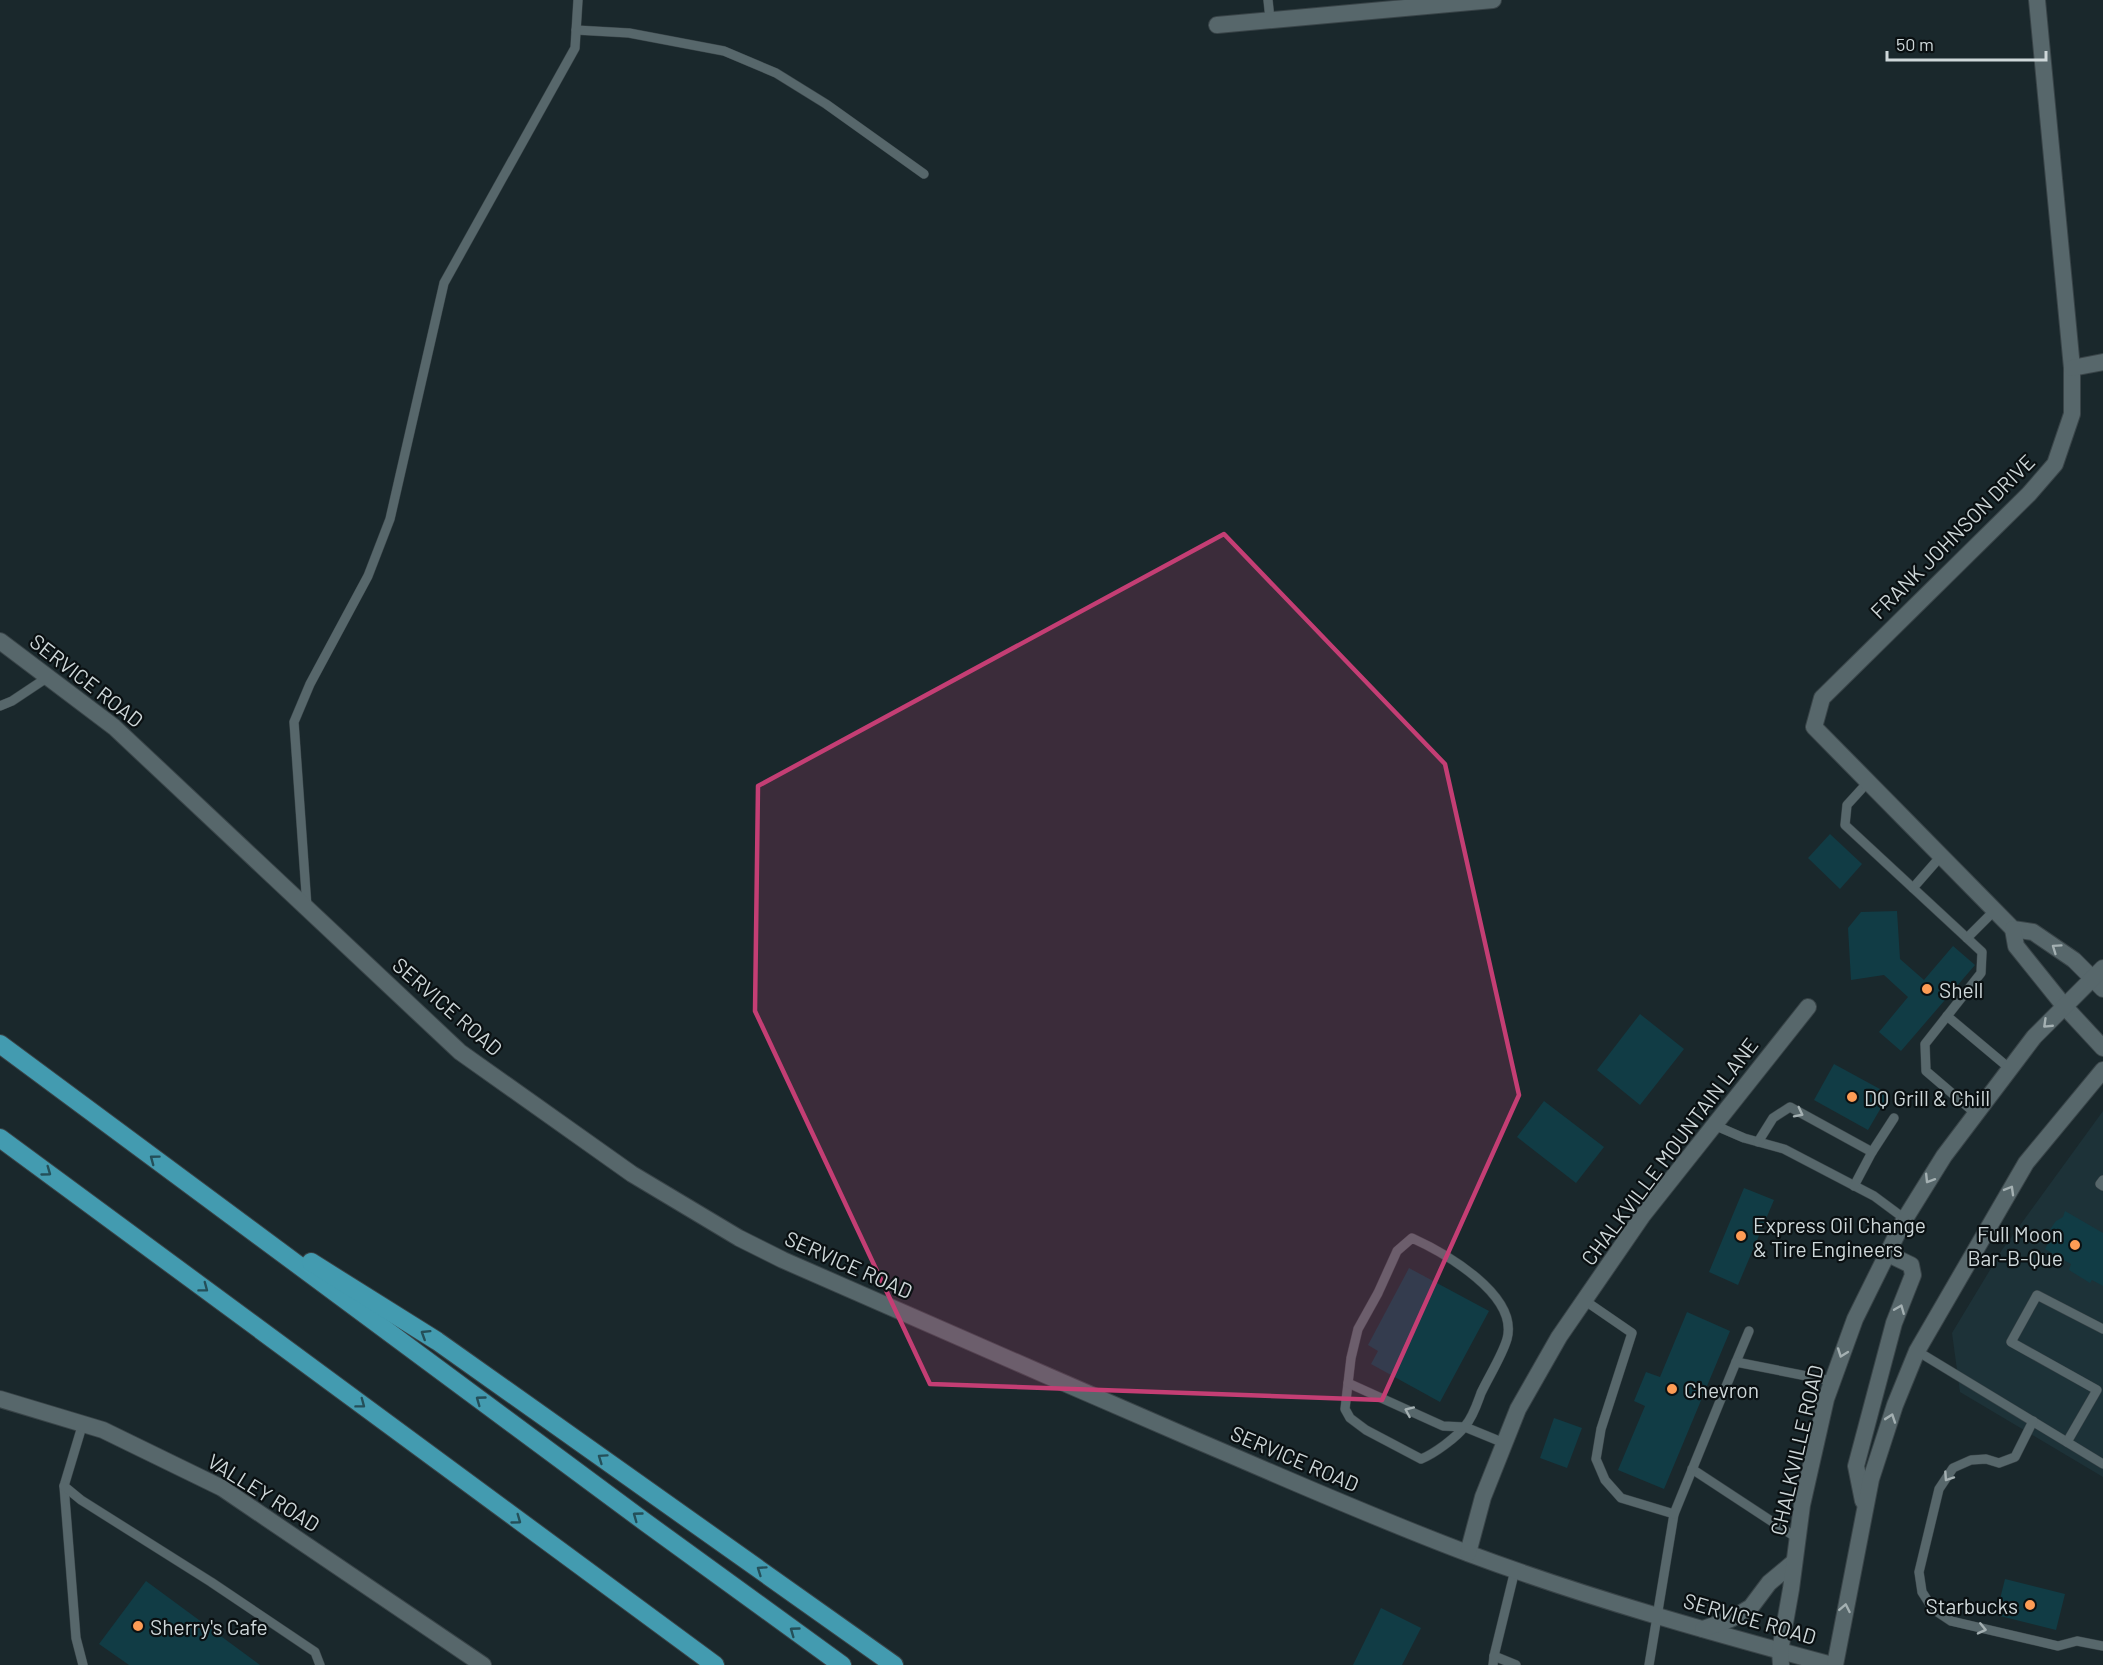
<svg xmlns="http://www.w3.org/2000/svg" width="2103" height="1665" viewBox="0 0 2103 1665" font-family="Barlow,sans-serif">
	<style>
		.built { fill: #1d3238 }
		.building { fill: #113c45 }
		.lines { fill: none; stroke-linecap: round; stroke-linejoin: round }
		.service-casing { stroke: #394448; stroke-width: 10 }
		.minor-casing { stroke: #394448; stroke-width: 18 }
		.tertiary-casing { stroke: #394448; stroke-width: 18 }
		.secondary-casing { stroke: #394448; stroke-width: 18 }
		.motorway-casing { stroke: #394448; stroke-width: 20 }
		.service { stroke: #57676b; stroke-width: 9 }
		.minor { stroke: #57676b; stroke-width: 16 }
		.tertiary { stroke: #57676b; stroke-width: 16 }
		.secondary { stroke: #57676b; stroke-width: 16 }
		.motorway { stroke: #439bb0; stroke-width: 18 }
		.oneway { stroke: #a4b0b2 }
		.oneway2 { stroke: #244f59 }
		.marked { fill: #c43e74; fill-opacity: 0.2; stroke: #c43e74; stroke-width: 4.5; stroke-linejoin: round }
		.poi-dot { fill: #fd9c55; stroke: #0a1012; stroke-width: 2 }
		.labels { text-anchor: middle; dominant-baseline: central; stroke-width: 4.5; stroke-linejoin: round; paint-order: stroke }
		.street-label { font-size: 21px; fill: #ced7d9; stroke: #0a1012 }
		.poi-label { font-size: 21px; fill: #ced7d9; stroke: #0a1012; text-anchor: start }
	</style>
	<rect width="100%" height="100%" fill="#1a282c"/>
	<!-- built -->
	<path class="built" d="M2103,1111V1477L1960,1392L1952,1333L2002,1250Z"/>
	<!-- building -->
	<g class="building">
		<path d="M1830,834L1862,864L1840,889L1808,858Z"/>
		<path d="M1897,911L1900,959L1924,980L1953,946L1975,965L1901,1051L1879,1032L1908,997L1884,975L1851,980L1848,928L1861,912Z"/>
		<path d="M1640,1014L1684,1049L1640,1105L1597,1070Z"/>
		<path d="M1834,1064L1889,1094L1868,1130L1814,1100Z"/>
		<path d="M1544,1101L1604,1147L1576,1183L1517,1137Z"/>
		<path d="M1744,1188L1774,1200L1738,1285L1709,1272Z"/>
		<path d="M2065,1211L2103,1233V1286L2092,1280L2090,1283L2069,1270L2071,1264L2045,1249L2049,1242L2051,1228L2056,1221L2063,1217Z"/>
		<path d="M1409,1268L1489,1311L1440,1402L1371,1364L1378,1351L1368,1345Z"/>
		<path d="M1687,1312L1730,1331L1664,1489L1618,1470L1645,1406L1634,1401L1646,1372L1660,1377Z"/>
		<path d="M1554,1418L1582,1428L1567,1468L1540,1458Z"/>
		<path d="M2005,1579L2065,1594L2056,1630L1996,1615Z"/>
		<path d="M146,1581L260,1665H129L99,1644Z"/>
		<path d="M1381,1608L1421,1628L1402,1665H1353Z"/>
	</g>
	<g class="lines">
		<defs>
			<g id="service">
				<path d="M1268,0L1270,19"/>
				<path d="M576,30L629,33L724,51L776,73L826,104L924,174"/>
				<path d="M0,706L12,701L48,677"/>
				<path d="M1868,782L1847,805L1845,825L1982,952L1981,973L1925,1044L1926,1071L1975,1113"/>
				<path d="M1913,888L1941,856"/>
				<path d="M307,907L294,722L310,684L368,576L390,519L444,283L575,48L578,0"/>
				<path d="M1967,938L1994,911"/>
				<path d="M1947,1016L2009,1068"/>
				<path d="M1714,1125L1744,1138L1784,1149L1874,1196L1905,1219"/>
				<path d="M1758,1142L1773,1118L1790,1107L1872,1152"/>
				<path d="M2103,1180L2100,1184L2103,1186"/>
				<path d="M1854,1186L1872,1152L1894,1118"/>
				<path d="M1412,1238C1445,1253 1519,1295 1507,1339C1502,1356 1489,1376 1481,1393C1477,1404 1473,1417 1465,1426C1457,1437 1434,1454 1421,1459L1366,1430L1350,1418L1345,1409L1351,1358L1358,1329L1378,1293L1397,1251Z"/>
				<path d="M1584,1300L1632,1333L1601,1429L1596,1459L1605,1480L1621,1498L1674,1514L1649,1665"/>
				<path d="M1917,1351L2103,1464"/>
				<path d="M1736,1362L1749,1331"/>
				<path d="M1348,1383L1443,1426L1465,1427L1504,1443"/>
				<path d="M2033,1421L2015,1457L1999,1463L1986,1459L1971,1460L1953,1468L1939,1489L1919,1572L1922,1592L1933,1609L1951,1621L2058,1646L2077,1641L2103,1646"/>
				<path d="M83,1423L64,1486L76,1638L83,1665"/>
				<path d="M2067,1442L2097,1390L2011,1342L2037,1295L2103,1329"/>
				<path d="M1692,1469L1797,1538"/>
				<path d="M64,1486L81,1500L211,1582L315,1652L320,1665"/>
				<path d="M1674,1514L1736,1362L1832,1381"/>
				<path d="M1494,1656L1516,1665"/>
				<path d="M1493,1665L1494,1656L1515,1570"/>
			</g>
			<g id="minor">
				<path d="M2037,0L2072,368V414L2055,464L2029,494L1822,698L1814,727L2013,929L2033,932L2074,960L2092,978"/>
				<path d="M1217,25L1493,0"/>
				<path d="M2072,368L2103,362"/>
				<path d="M0,641L114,727L460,1052L632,1174L739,1238L783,1260C920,1320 1056,1380 1193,1439C1285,1478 1376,1519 1470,1554C1588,1598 1710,1632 1832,1665"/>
				<path d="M2013,929L2016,946L2065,1007"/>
				<path d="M1468,1553L1483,1497L1518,1409L1559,1337L1643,1215L1808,1007"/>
			</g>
			<path id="tertiary" d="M0,1399L103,1430L222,1488L483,1665"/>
			<g id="secondary">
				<path d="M2092,978L2103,989"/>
				<path d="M2065,1007L2103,1048"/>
				<path d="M1863,1501L1856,1466L1894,1323L1913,1275L1911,1265L1886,1253"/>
				<path d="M1703,1629L1731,1619L1751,1607L1769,1583L1794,1562"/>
				<path d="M1781,1665L1780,1651L1791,1589L1802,1505L1826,1399L1855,1319L1903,1222L1944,1156L2034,1037L2103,968"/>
				<path d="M1835,1665L1871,1479L1895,1405L1917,1351L2026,1163L2103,1070"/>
			</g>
			<g id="motorway">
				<path d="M0,1044L645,1522L842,1665"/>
				<path d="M0,1138L715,1665"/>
				<path d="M311,1262L437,1341L894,1665"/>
			</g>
		</defs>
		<!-- service casing -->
		<use href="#service" class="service-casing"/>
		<!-- minor casing -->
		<use href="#minor" class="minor-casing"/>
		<!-- tertiary casing -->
		<use href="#tertiary" class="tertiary-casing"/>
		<!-- secondary casing -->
		<use href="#secondary" class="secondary-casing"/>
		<!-- motorway casing -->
		<use href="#motorway" class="motorway-casing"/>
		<!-- service -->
		<use href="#service" class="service"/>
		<!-- minor -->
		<use href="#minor" class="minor"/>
		<!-- tertiary -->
		<use href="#tertiary" class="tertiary"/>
		<!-- secondary -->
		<use href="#secondary" class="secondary"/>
		<!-- motorway -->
		<use href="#motorway" class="motorway"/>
	</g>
	<!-- one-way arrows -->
	<defs><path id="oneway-chevron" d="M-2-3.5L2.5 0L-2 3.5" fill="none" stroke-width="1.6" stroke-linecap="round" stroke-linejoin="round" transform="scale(1.5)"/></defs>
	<g class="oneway">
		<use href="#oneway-chevron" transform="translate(2056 948) rotate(-145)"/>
		<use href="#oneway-chevron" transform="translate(2047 1024) rotate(136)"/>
		<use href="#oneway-chevron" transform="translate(1799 1113) rotate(27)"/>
		<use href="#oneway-chevron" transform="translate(1929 1179) rotate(122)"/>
		<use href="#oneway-chevron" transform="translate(2010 1190) rotate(-60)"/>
		<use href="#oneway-chevron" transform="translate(1900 1309) rotate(-68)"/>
		<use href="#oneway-chevron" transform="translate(1842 1353) rotate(110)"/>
		<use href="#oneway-chevron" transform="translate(1409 1411) rotate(-156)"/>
		<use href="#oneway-chevron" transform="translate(1891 1418) rotate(-71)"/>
		<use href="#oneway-chevron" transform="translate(1948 1477) rotate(124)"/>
		<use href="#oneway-chevron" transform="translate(1845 1608) rotate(-79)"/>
		<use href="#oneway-chevron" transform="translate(1982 1629) rotate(13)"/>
	</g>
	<g class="oneway2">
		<use href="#oneway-chevron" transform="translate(154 1159) rotate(-143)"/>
		<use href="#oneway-chevron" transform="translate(47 1172) rotate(36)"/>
		<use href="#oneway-chevron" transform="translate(204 1288) rotate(37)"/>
		<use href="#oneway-chevron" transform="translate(425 1334) rotate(-148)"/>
		<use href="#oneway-chevron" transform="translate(480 1400) rotate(-144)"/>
		<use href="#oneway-chevron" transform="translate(361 1404) rotate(37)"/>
		<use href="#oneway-chevron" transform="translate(602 1458) rotate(-145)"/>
		<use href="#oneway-chevron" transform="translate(637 1516) rotate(-144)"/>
		<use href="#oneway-chevron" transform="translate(517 1520) rotate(36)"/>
		<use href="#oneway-chevron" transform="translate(761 1570) rotate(-145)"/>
		<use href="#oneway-chevron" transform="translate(794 1631) rotate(-144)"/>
	</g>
	<!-- marked area -->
	<path class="marked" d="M1224,534L1445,764L1519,1095L1382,1400L930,1384L755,1011L758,786Z"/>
	<!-- markers -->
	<g class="poi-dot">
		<circle cx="1927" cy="989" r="6"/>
		<circle cx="1852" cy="1097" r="6"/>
		<circle cx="1741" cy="1236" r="6"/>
		<circle cx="2075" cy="1245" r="6"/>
		<circle cx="1672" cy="1389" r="6"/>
		<circle cx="2030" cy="1605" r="6"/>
		<circle cx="138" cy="1626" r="6"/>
	</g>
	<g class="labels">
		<!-- street labels -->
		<g class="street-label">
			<text transform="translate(1952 536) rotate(-45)">FRANK JOHNSON DRIVE</text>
			<text transform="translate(87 680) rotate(38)">SERVICE ROAD</text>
			<text transform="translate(448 1006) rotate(41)">SERVICE ROAD</text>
			<text transform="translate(1669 1151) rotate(-53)">CHALKVILLE MOUNTAIN LANE</text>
			<text transform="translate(849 1264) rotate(24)">SERVICE ROAD</text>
			<text transform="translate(1796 1450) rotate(-77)">CHALKVILLE ROAD</text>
			<text transform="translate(1295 1458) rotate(23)">SERVICE ROAD</text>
			<text transform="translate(264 1492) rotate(32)">VALLEY ROAD</text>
			<text transform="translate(1750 1618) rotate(16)">SERVICE ROAD</text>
		</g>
		<!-- poi labels -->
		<g class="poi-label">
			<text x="1939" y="989">Shell</text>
			<text x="1864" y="1097">DQ Grill &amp; Chill</text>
			<text x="1753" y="1224">Express Oil Change<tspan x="1753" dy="24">&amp; Tire Engineers</tspan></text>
			<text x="2063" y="1233" text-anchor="end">Full Moon<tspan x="2063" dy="24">Bar-B-Que</tspan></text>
			<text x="1684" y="1389">Chevron</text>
			<text x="2018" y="1605" text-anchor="end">Starbucks</text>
			<text x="150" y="1626">Sherry's Cafe</text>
		</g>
	</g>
	<!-- scale -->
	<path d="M1887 51v9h159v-9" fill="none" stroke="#ced7d9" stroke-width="3"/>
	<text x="1896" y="51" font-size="18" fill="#ced7d9" stroke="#0a1012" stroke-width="4.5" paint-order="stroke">50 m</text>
</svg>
